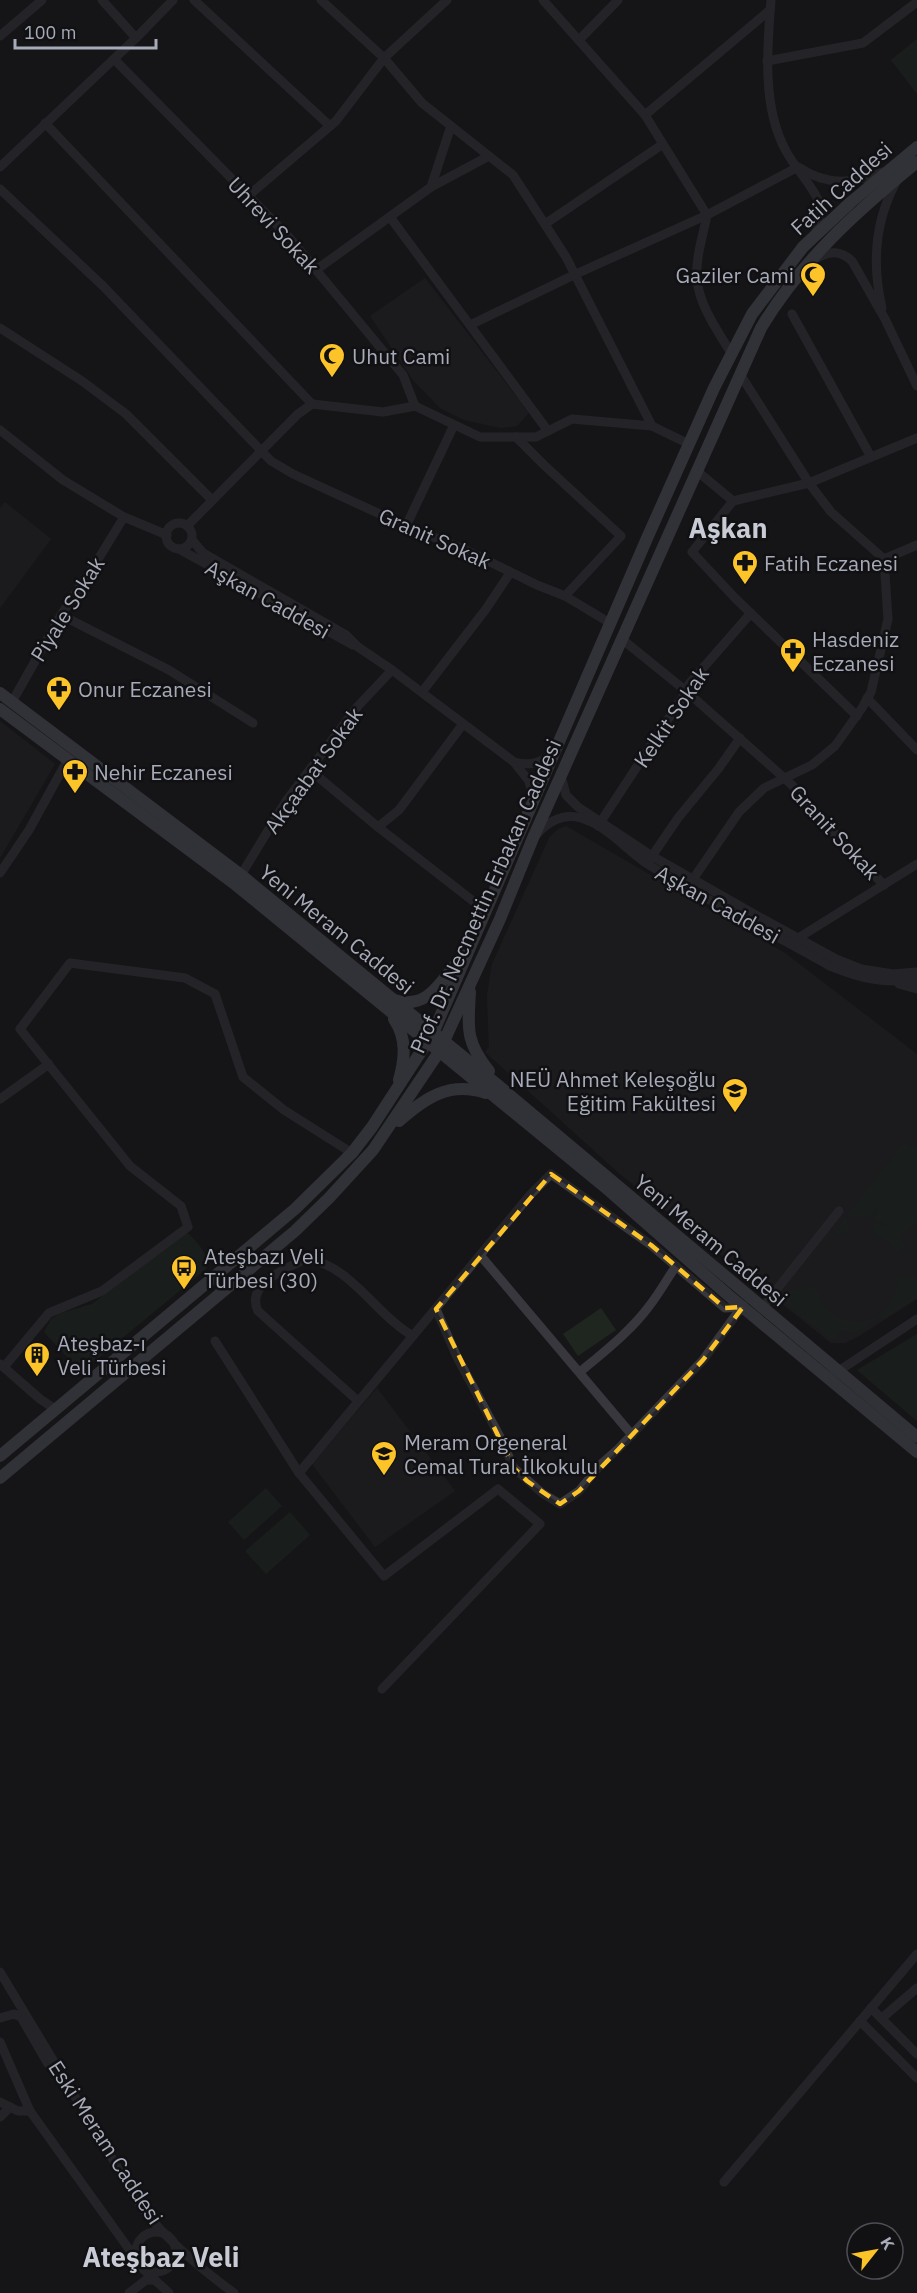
<svg xmlns="http://www.w3.org/2000/svg" width="917" height="2293" viewBox="0 0 917 2293" font-family="'IBM Plex Sans',sans-serif">
	<style>
		.built { fill: #222225 }
		.green { fill: #1e261f }
		.lines { fill: none; stroke-linecap: round; stroke-linejoin: round }
		.minor { stroke: #37373d; stroke-width: 9 }
		.major { stroke: #53545d; stroke-width: 12 }
		.marked { fill: none; stroke: #fdc429; stroke-width: 4.5; stroke-dasharray: 12 8; stroke-linejoin: round }
		.labels { text-anchor: middle; dominant-baseline: central; stroke-width: 5; stroke-linejoin: round; paint-order: stroke }
		.street-label { font-size: 21px; fill: #a7abb9; stroke: #111113 }
		.poi-label { font-size: 21px; fill: #a7abb9; stroke: #111113; text-anchor: start }
		.district-label { font-size: 27px; font-weight: bold; fill: #c8cbd5; stroke: #111113 }
	</style>
	<rect width="100%" height="100%" fill="#161618"/>
	<!-- built -->
	<g class="built">
		<path d="M425,278L529,413L517,426L501,428L464,420L440,408L413,380L370,316Z"/>
		<path d="M5,502L51,539L0,608V508Z"/>
		<path d="M0,721L55,764L0,858Z"/>
		<path d="M566,826L785,953L917,1054V1299L859,1336L845,1343H831L621,1175L485,1052L489,1047L487,996L492,964L549,838L558,829Z"/>
		<path d="M377,1388L455,1491L375,1547L312,1464Z"/>
	</g>
	<!-- green -->
	<g class="green">
		<path d="M917,39V94L891,60Z"/>
		<path d="M904,1143L917,1148V1222L899,1234L906,1248L898,1253L887,1240L871,1233L875,1222L888,1227L889,1225L874,1220L881,1194L872,1218L847,1216L849,1231L829,1238Z"/>
		<path d="M184,1234H189C199,1245 209,1253 206,1269L81,1372L44,1332L51,1319L61,1313L92,1304Z"/>
		<path d="M917,1276V1298L884,1319L881,1317L854,1334L844,1330L832,1340L784,1302L787,1291L816,1287C829,1339 896,1331 897,1278Z"/>
		<path d="M601,1308L616,1330L578,1356L563,1334Z"/>
		<path d="M917,1334V1421L857,1370Z"/>
		<path d="M266,1488L282,1506L244,1540L228,1522Z"/>
		<path d="M290,1512L310,1535L266,1574L245,1551Z"/>
	</g>
	<g class="lines">
		<!-- minor -->
		<g class="minor">
			<path d="M102,0L136,38"/>
			<path d="M194,0L330,126"/>
			<path d="M447,0L384,58L422,103L513,175L566,257L652,426"/>
			<path d="M543,0L645,115L770,10"/>
			<path d="M771,0C767,47 762,108 786,151C796,170 813,185 821,206V214L815,235"/>
			<path d="M0,36L42,0"/>
			<path d="M579,40L618,0"/>
			<path d="M114,59L288,236L403,375L415,406"/>
			<path d="M767,61L863,43L917,2"/>
			<path d="M45,123L312,404"/>
			<path d="M0,167L136,38L173,0"/>
			<path d="M800,168C827,186 854,184 883,172"/>
			<path d="M431,187L451,126"/>
			<path d="M0,189L103,286L271,461L293,474L406,526L468,551L537,585L565,596L610,623"/>
			<path d="M248,196L336,121L384,58L321,0"/>
			<path d="M390,217L548,431"/>
			<path d="M545,224L663,144"/>
			<path d="M817,258C830,251 840,250 852,261L885,319L917,386"/>
			<path d="M316,270L431,187L489,156"/>
			<path d="M882,308C872,265 875,221 896,182"/>
			<path d="M792,314L871,457"/>
			<path d="M470,325L576,274L707,215L645,115"/>
			<path d="M0,328L82,381L126,414L212,500"/>
			<path d="M731,353C718,331 700,307 697,280C695,259 703,236 707,215L798,167"/>
			<path d="M740,374L809,483L831,512L884,559L917,545"/>
			<path d="M0,430L63,480L124,517L167,535"/>
			<path d="M516,437L544,465L621,536L565,596"/>
			<path d="M697,471L733,501L809,483L917,438"/>
			<path d="M733,501L692,552L735,598L857,716"/>
			<circle cx="179" cy="536" r="13"/>
			<path d="M187,526L298,414L312,404L383,412L415,406L480,437H536L572,419L652,426L689,444"/>
			<path d="M406,526L454,425"/>
			<path d="M192,540L203,553L346,635L358,647L392,670L514,762L529,781L534,800"/>
			<path d="M179,549L353,645"/>
			<path d="M61,615L169,670L253,723"/>
			<path d="M623,640L686,691L791,784L844,844L884,885"/>
			<path d="M422,692L486,609L510,573"/>
			<path d="M867,698L917,750"/>
			<path d="M12,702L61,615L97,561L124,517"/>
			<path d="M514,762C529,766 540,764 553,753"/>
			<path d="M310,770L378,827L473,901"/>
			<path d="M561,776L566,795L578,807L652,856L763,919L836,959L861,969L893,974L917,972"/>
			<path d="M598,826L682,698L689,684L751,613"/>
			<path d="M378,827L399,810L463,724"/>
			<path d="M537,834C549,821 563,813 581,818C608,826 627,851 649,865C708,901 770,932 830,966C862,979 882,983 917,980"/>
			<path d="M650,859L678,818L719,768L740,738"/>
			<path d="M0,873L29,830L68,759"/>
			<path d="M241,875L286,801L358,706L392,670"/>
			<path d="M691,882L739,812L764,788L812,765L835,746L862,708L871,692L888,619L884,559"/>
			<path d="M795,940L917,864"/>
			<path d="M899,984L917,989"/>
			<path d="M0,1099L49,1064"/>
			<path d="M480,1255L632,1435"/>
			<path d="M762,1308L839,1211"/>
			<path d="M436,1309L457,1357L500,1437L514,1468L542,1493L560,1504L579,1491L601,1464L618,1449L703,1360L743,1305"/>
			<path d="M215,1341L299,1473L384,1576L498,1489L540,1524L382,1689"/>
			<path d="M0,1364L40,1399L55,1409"/>
			<path d="M4,1367L49,1313L102,1291L188,1227L181,1206L130,1166L20,1029L70,963L185,978L215,994L243,1077L284,1110L352,1153"/>
			<path d="M580,1372C605,1351 631,1331 650,1305C660,1292 667,1279 676,1266"/>
			<path d="M834,1374L917,1319"/>
			<path d="M358,1401L258,1311C245,1284 286,1269 305,1259C348,1262 377,1316 413,1336"/>
			<path d="M299,1473L530,1195L551,1174L651,1245L725,1308L743,1307"/>
			<path d="M0,1972L142,2208C167,2240 201,2269 234,2293"/>
			<path d="M871,2008L917,2054"/>
			<path d="M0,2018L14,2014L21,2017L48,2064"/>
			<path d="M882,2018L917,1988"/>
			<path d="M860,2021L917,2078"/>
			<path d="M0,2042L30,2111L144,2270L169,2293"/>
			<path d="M0,2102L18,2111H30"/>
			<path d="M0,2117L10,2107"/>
			<path d="M724,2182L917,1954"/>
			<circle cx="156" cy="2252" r="20"/>
			<path d="M129,2293L146,2280H155"/>
		</g>
		<!-- major -->
		<g class="major">
			<path d="M0,693L241,875L500,1087L917,1437"/>
			<path d="M0,709L236,885L605,1187L728,1295L917,1452"/>
			<path d="M470,992C468,1028 465,1041 489,1071"/>
			<path d="M394,1000C429,1011 441,980 461,958"/>
			<path d="M394,1019C407,1038 405,1059 399,1080"/>
			<path d="M399,1121C425,1098 449,1081 486,1093"/>
			<path d="M0,1456L295,1209L352,1153L372,1127L433,1033L648,536L714,388L752,314L803,247L851,202L917,147"/>
			<path d="M0,1478L295,1231L329,1198L373,1150L439,1052L500,919L533,838L761,328C801,261 857,211 917,162"/>
		</g>
	</g>
	<!-- marked area -->
	<path d="M0 0H917V2293H0ZM551,1174L651,1245L725,1308L743,1307L703,1360L579,1491L560,1504L527,1481L514,1468L436,1309Z" fill="#161618" fill-opacity=".55" fill-rule="evenodd"/>
	<path class="marked" d="M551,1174L651,1245L725,1308L743,1307L703,1360L579,1491L560,1504L527,1481L514,1468L436,1309Z"/>
	<!-- icons -->
	<defs>
		<symbol id="mosque-pin" viewBox="-11 -11 22 30"><path d="M0 17L-7.5 6A9.5 9.5 0 1 1 7.5 6Z" fill="#fdc429" stroke="#111113"/><path d="M3.5-4.9A6 6 0 1 0 3.5 4.9A5 5 0 1 1 3.5-4.9Z" fill="#111"/></symbol>
		<symbol id="pharmacy-pin" viewBox="-11 -11 22 30"><path d="M0 17L-7.5 6A9.5 9.5 0 1 1 7.5 6Z" fill="#fdc429" stroke="#111113"/><path d="M-2-6h4v4h4v4h-4v4h-4v-4h-4v-4h4Z" fill="#111"/></symbol>
		<symbol id="university-pin" viewBox="-11 -11 22 30"><path d="M0 17L-7.5 6A9.5 9.5 0 1 1 7.5 6Z" fill="#fdc429" stroke="#111113"/><path d="M0-5L7-2L0 1L-7-2ZM-4 1L0 2.5L4 1V4Q0 6-4 4Z" fill="#111"/></symbol>
		<symbol id="bus-pin" viewBox="-11 -11 22 30"><path d="M0 17L-7.5 6A9.5 9.5 0 1 1 7.5 6Z" fill="#fdc429" stroke="#111113"/><path d="M-5-6H5V4H4V6H2V4H-2V6H-4V4H-5ZM-3.5-4V0h7V-4ZM-3.5 1.2v1.5H-2V1.2ZM2 1.2v1.5H3.5V1.2Z" fill="#111"/></symbol>
		<symbol id="building-pin" viewBox="-11 -11 22 30"><path d="M0 17L-7.5 6A9.5 9.5 0 1 1 7.5 6Z" fill="#fdc429" stroke="#111113"/><path d="M-4-6H4V6H1V3H-1V6H-4ZM-2.5-4.3h1.7v1.8h-1.7ZM.8-4.3h1.7v1.8H.8ZM-2.5-1h1.7V.8h-1.7ZM.8-1h1.7V.8H.8Z" fill="#111"/></symbol>
		<symbol id="school-pin" viewBox="-11 -11 22 30"><path d="M0 17L-7.5 6A9.5 9.5 0 1 1 7.5 6Z" fill="#fdc429" stroke="#111113"/><path d="M0-5L7-2L0 1L-7-2ZM-4 1L0 2.5L4 1V4Q0 6-4 4Z" fill="#111"/></symbol>
	</defs>
	<g fill-rule="evenodd">
		<use href="#mosque-pin" x="798" y="260" width="30" height="40"/>
		<use href="#mosque-pin" x="317" y="341" width="30" height="40"/>
		<use href="#pharmacy-pin" x="730" y="548" width="30" height="40"/>
		<use href="#pharmacy-pin" x="778" y="636" width="30" height="40"/>
		<use href="#pharmacy-pin" x="44" y="674" width="30" height="40"/>
		<use href="#pharmacy-pin" x="60" y="757" width="30" height="40"/>
		<use href="#university-pin" x="720" y="1076" width="30" height="40"/>
		<use href="#bus-pin" x="169" y="1253" width="30" height="40"/>
		<use href="#building-pin" x="22" y="1340" width="30" height="40"/>
		<use href="#school-pin" x="369" y="1439" width="30" height="40"/>
	</g>
	<g class="labels">
		<!-- street labels -->
		<g class="street-label">
			<text transform="translate(841 188) rotate(-42)">Fatih Caddesi</text>
			<text transform="translate(274 225) rotate(47)">Uhrevi Sokak</text>
			<text transform="translate(435 538) rotate(24)">Granit Sokak</text>
			<text transform="translate(268 599) rotate(29)">Aşkan Caddesi</text>
			<text transform="translate(67 609) rotate(-58)">Piyale Sokak</text>
			<text transform="translate(671 717) rotate(-56)">Kelkit Sokak</text>
			<text transform="translate(313 770) rotate(-54)">Akçaabat Sokak</text>
			<text transform="translate(835 832) rotate(47)">Granit Sokak</text>
			<text transform="translate(485 896) rotate(-66)">Prof. Dr. Necmettin Erbakan Caddesi</text>
			<text transform="translate(718 904) rotate(29)">Aşkan Caddesi</text>
			<text transform="translate(337 929) rotate(39)">Yeni Meram Caddesi</text>
			<text transform="translate(711 1240) rotate(40)">Yeni Meram Caddesi</text>
			<text transform="translate(106 2142) rotate(57)">Eski Meram Caddesi</text>
		</g>
		<!-- poi labels -->
		<g class="poi-label">
			<text x="794" y="275" text-anchor="end">Gaziler Cami</text>
			<text x="352" y="356">Uhut Cami</text>
			<text x="764" y="563">Fatih Eczanesi</text>
			<text x="812" y="639">Hasdeniz<tspan x="812" dy="24">Eczanesi</tspan></text>
			<text x="78" y="689">Onur Eczanesi</text>
			<text x="94" y="772">Nehir Eczanesi</text>
			<text x="716" y="1079" text-anchor="end">NEÜ Ahmet Keleşoğlu<tspan x="716" dy="24">Eğitim Fakültesi</tspan></text>
			<text x="204" y="1256">Ateşbazı Veli<tspan x="204" dy="24">Türbesi (30)</tspan></text>
			<text x="57" y="1343">Ateşbaz-ı<tspan x="57" dy="24">Veli Türbesi</tspan></text>
			<text x="404" y="1442">Meram Orgeneral<tspan x="404" dy="24">Cemal Tural İlkokulu</tspan></text>
		</g>
		<!-- district labels -->
		<g class="district-label">
			<text x="728" y="527">Aşkan</text>
			<text x="161" y="2256">Ateşbaz Veli</text>
		</g>
	</g>
	<!-- north arrow -->
	<g transform="translate(875 2251) rotate(59)"><circle r="28" fill="#111113" stroke="#4d4f55" stroke-width="1.5"/>
	<path d="M0-4.5L10 22L0 15L-10 22Z" fill="#fdc429"/>
	<text y="-9" font-size="16" font-weight="bold" text-anchor="middle" fill="#a7abb9">K</text>
	</g>
	<!-- scale -->
	<path d="M15 39v9h141v-9" fill="none" stroke="#a7abb9" stroke-width="3"/>
	<text x="24" y="39" font-size="18" fill="#a7abb9" stroke="#111113" stroke-width="4.5" paint-order="stroke">100 m</text>
</svg>
